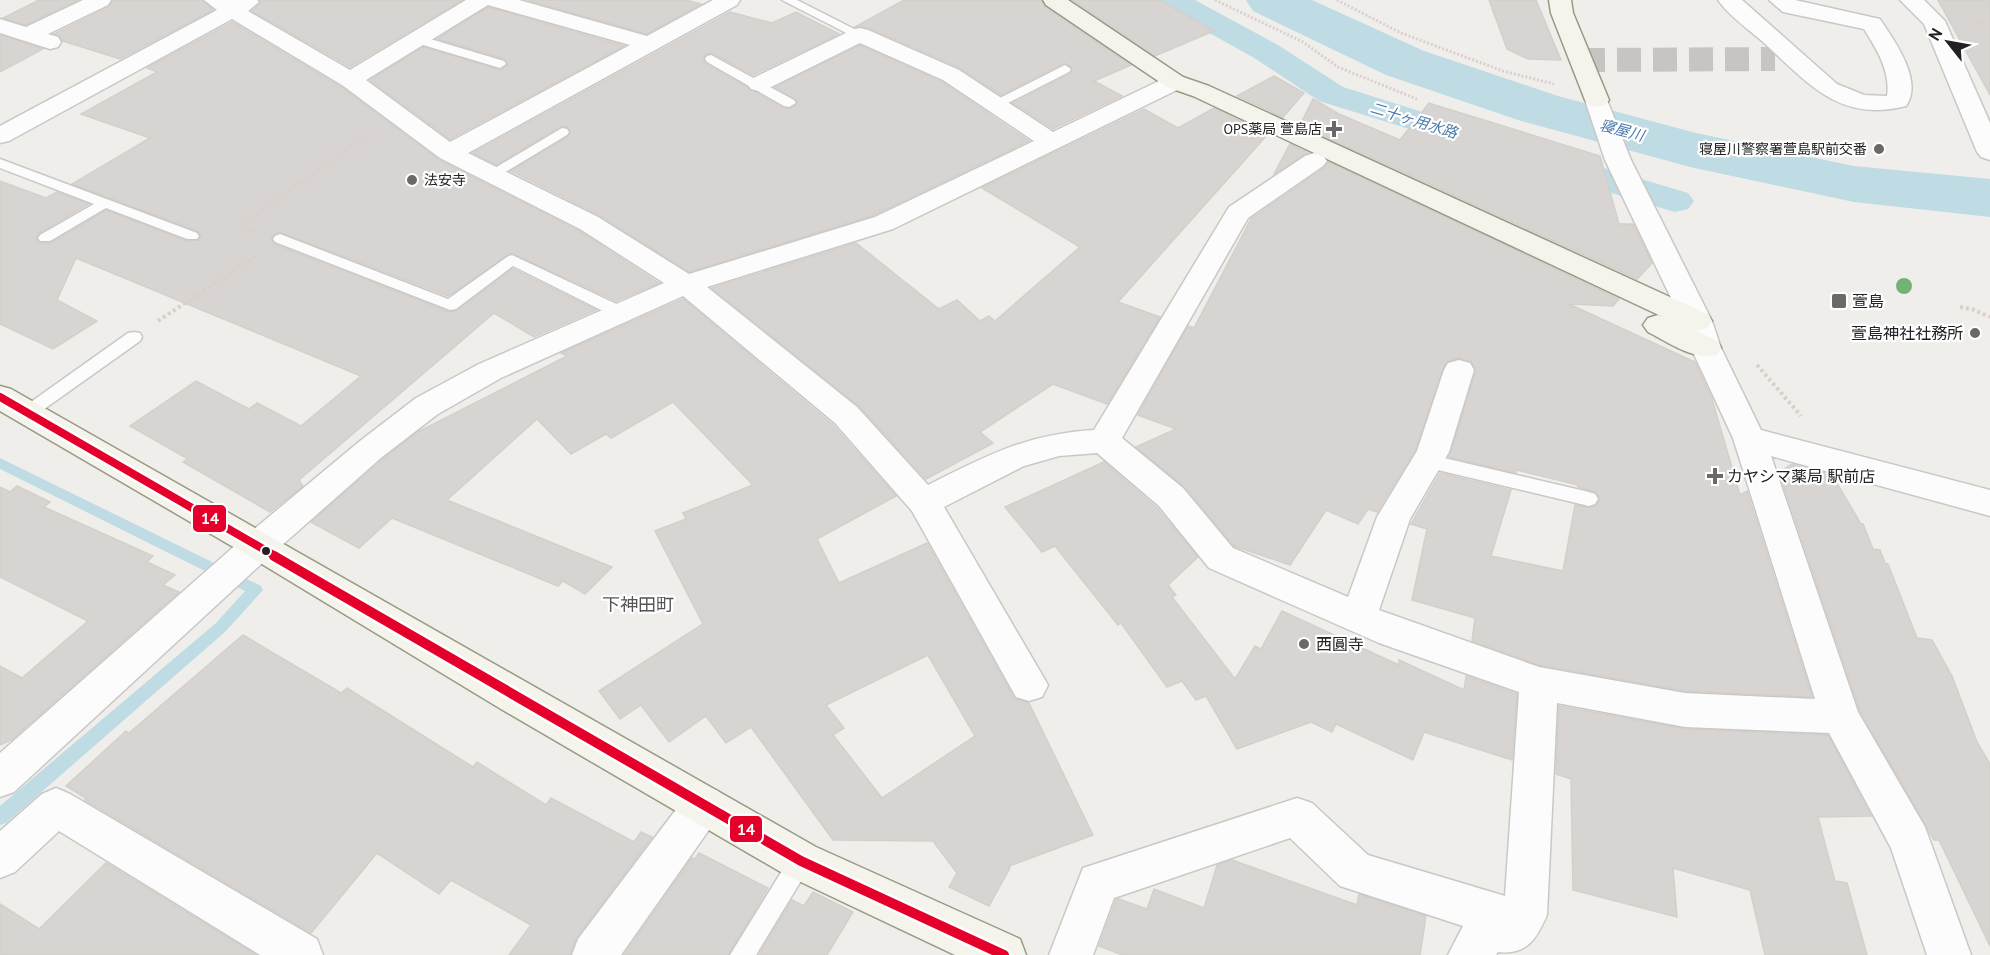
<svg xmlns="http://www.w3.org/2000/svg" width="1990" height="955" viewBox="0 0 1990 955" font-family="'PT Sans','Noto Sans JP',sans-serif">
	<style>
		.lines { fill: none; stroke-linecap: round; stroke-linejoin: round }
		.stream { fill: #bfdbe3; fill-rule: evenodd }
		.canal { fill: #bfdbe3; fill-rule: evenodd }
		.river { fill: #bfdbe3; fill-rule: evenodd }
		.building { fill: #d7d4d2; stroke: #d3d0cc; stroke-width: 1.5; fill-rule: evenodd }
		.street-tunnel { stroke: #c7c5c3; stroke-width: 24; stroke-dasharray: 24 12; stroke-linecap: butt }
		.lane-casing { stroke: #c9c8c7; stroke-width: 3 }
		.street-casing { stroke: #c9c8c7; stroke-width: 3 }
		.secondary-casing { stroke: #999a82; stroke-width: 3 }
		.path-far1 { stroke: #dccecd; stroke-width: 3; stroke-dasharray: 2 2; stroke-linecap: butt }
		.path { stroke: #dccecd; stroke-width: 4; stroke-dasharray: 3 3; stroke-linecap: butt }
		.lane { fill: #fdfcfc; fill-rule: evenodd }
		.street { fill: #fdfcfc; fill-rule: evenodd }
		.secondary { fill: #f4f4ed; fill-rule: evenodd }
		.bus-1-far1-casing { stroke: #fff; stroke-width: 13 }
		.bus-1-casing { stroke: #fff; stroke-width: 15 }
		.bus-1-far1 { stroke: #e4002b; stroke-width: 8 }
		.bus-1 { stroke: #e4002b; stroke-width: 10 }
		.tree { fill: #73b476 }
		.poi-dot { fill: #6a6968; stroke: #fff; stroke-width: 2 }
		.bus-dot { fill: #222; stroke: #fff; stroke-width: 2 }
		.labels { text-anchor: middle; dominant-baseline: central; stroke-width: 4.5; stroke-linejoin: round; paint-order: stroke }
		.far-poi-label { font-size: 14px; fill: #222; stroke: #fff; text-anchor: end }
		.far-water-label { font-size: 15px; font-style: italic; fill: #4a7aab; stroke: #fff }
		.poi-label { font-size: 16px; fill: #222; stroke: #fff; text-anchor: start }
		.neighbourhood-label { font-size: 18px; fill: #555; stroke: #fff }
		.line-badge { stroke: #fff; stroke-width: 2 }
		.badge-label { font-size: 16px; text-anchor: middle; font-weight: bold; fill: #fff }
	</style>
	<rect width="100%" height="100%" fill="#f0eeeb"/>
	<g class="lines">
		<!-- stream -->
		<path class="stream" d="M0,458L261,586L263,590L226,631L6,823L0,825V806L216,623L245,591L0,469Z"/>
		<!-- canal -->
		<g class="canal">
			<path d="M1157,0H1195L1278,45L1343,87L1489,133L1494,140L1489,147L1477,150L1319,101L1256,59L1161,6Z"/>
			<path d="M1547,151L1688,193L1694,201L1688,209L1675,212L1534,170L1529,162L1534,154Z"/>
		</g>
		<!-- river -->
		<path class="river" d="M1246,0H1312L1424,51L1558,96L1696,133L1854,166L1990,179V217L1854,202L1690,167L1518,120L1386,75L1253,11Z"/>
	</g>
	<!-- building -->
	<g class="building">
		<path d="M39,0H78L26,25L3,18Z"/>
		<path d="M113,0H202L213,10L120,59L63,41L60,36L54,34L109,7Z"/>
		<path d="M260,0H462L350,67L252,11L260,4Z"/>
		<path d="M527,0H686L701,4L647,34Z"/>
		<path d="M904,0H1041L1045,7L1131,65L1094,81L1122,96L1053,129L1013,103L1070,74L1072,67L1064,63L1001,95L960,68L869,28L855,27Z"/>
		<path d="M1072,0H1160L1214,31L1155,56Z"/>
		<path d="M1489,0H1536L1561,60L1528,59L1507,49Z"/>
		<path d="M1938,0H1990V95Z"/>
		<path d="M488,7L624,46L450,139L370,80L423,47L501,70L508,64L505,59L437,39Z"/>
		<path d="M730,12L772,23L796,12L839,34L753,75L712,53L706,54L703,58L706,64L783,108L790,109L797,105L798,102L775,87L860,45L942,82L1029,141L874,215L689,272L599,215L511,171L568,137L571,131L567,127L561,126L496,165L473,153Z"/>
		<path d="M232,22L341,87L439,160L579,231L659,283L616,301L511,253L448,296L279,232L271,238L274,244L449,312L457,311L513,269L596,310L534,337L494,313L299,480L303,486L270,512L183,462L188,459L130,426L196,381L249,409L257,403L301,426L361,376L76,258L57,300L97,321L53,349L0,324V181L46,198L57,192L89,204L39,233L36,239L40,243H51L106,210L186,241L199,240L201,235L198,231L72,184L150,138L81,114L157,72L147,68Z"/>
		<path d="M0,35L43,49L0,72Z"/>
		<path d="M1274,76L1304,93L1283,117L1237,96Z"/>
		<path d="M1313,99L1339,114L1400,140L1429,103L1600,156L1619,224H1633L1652,263L1637,279L1300,125Z"/>
		<path d="M1214,108L1268,134L1118,302L1160,317L1107,404L1053,384L980,432L993,443L926,479L858,405L712,288L856,243L939,309L957,300L980,321L989,316L995,321L1080,247L982,188L1144,109L1178,128Z"/>
		<path d="M1290,144L1308,153L1274,174Z"/>
		<path d="M1329,162L1619,299L1613,306L1569,304L1695,362L1712,399L1740,495L1747,491L1812,697L1685,691L1540,665L1472,641L1475,618L1412,600L1427,529L1411,524L1440,473L1511,490L1491,556L1563,571L1575,505L1590,508L1596,506L1600,500L1596,492L1578,487V485L1517,470L1516,473L1449,457L1476,371L1471,361L1458,358L1446,362L1415,450L1377,512L1368,509L1358,524L1326,510L1290,565L1234,546L1185,487L1136,447L1176,429L1138,415L1188,326L1194,328L1251,219L1324,168Z"/>
		<path d="M683,299L833,425L896,496L817,539L839,583L927,543L1014,698L1029,703L1093,835L1009,866L1010,868L989,906L949,887L957,873L933,841L833,840L751,727L726,743L706,716L669,742L641,705L620,719L599,691L703,624L655,531L686,519L683,513L753,485L673,402L611,438L606,434L571,454L537,419L447,500L612,567L585,594L563,581L558,586L392,518L359,548L311,522L383,459L418,432L567,356L561,353ZM928,655L975,736L882,798L833,735L844,728L826,705Z"/>
		<path d="M1104,462L1157,508L1198,557L1168,585L1176,595L1172,597L1235,679L1255,646L1261,649L1282,611L1399,665V660L1464,690L1466,676L1517,694L1512,760L1424,732L1413,760L1336,724L1332,732L1311,722L1237,749L1206,696L1196,700L1182,681L1167,687L1121,623L1118,625L1055,546L1042,552L1005,507Z"/>
		<path d="M1792,464L1832,475L1861,524H1863L1873,549L1880,550L1885,563L1888,564L1917,638L1932,640L1952,676L1977,742L1990,764V946L1939,840H1934L1860,711L1779,472Z"/>
		<path d="M17,486L50,502L44,507L153,556L147,562L175,575L163,585L179,592L11,740L0,745V666L22,678L88,621L0,577V487L10,492Z"/>
		<path d="M243,635L341,693L347,688L473,767L477,762L546,805L551,798L634,842L641,832L652,837L576,938L570,955H509L531,925L451,880L439,894L377,853L311,933L85,800L87,799L66,786L126,731L129,733Z"/>
		<path d="M1559,706L1685,729L1828,735L1871,816L1818,817L1835,881L1847,883L1867,955H1765L1750,890L1673,868L1677,917L1573,890L1571,779L1556,774Z"/>
		<path d="M699,853L768,888L728,955H624L692,858L695,859Z"/>
		<path d="M1232,860L1357,905L1359,894L1426,916L1420,955H1122L1099,946L1116,900L1119,899L1147,909L1154,889L1204,908L1217,865Z"/>
		<path d="M106,863L256,955H0V904L39,929Z"/>
		<path d="M813,892L853,912L827,955H759L792,900L804,906Z"/>
	</g>
	<g class="lines">
		<!-- street-tunnel -->
		<path class="street-tunnel" d="M1581,60L1775,59"/>
		<defs>
			<g id="lane">
				<path d="M782,0H797L866,35L864,38H856Z"/>
				<path d="M417,35L504,61L506,64L500,68L413,42V36Z"/>
				<path d="M711,55L794,100L796,103L789,107L784,106L707,62L705,59L707,56Z"/>
				<path d="M1065,65L1071,69L1069,72L1000,107L995,108L988,104Z"/>
				<path d="M562,128L567,129L569,132L567,135L497,177L492,178L485,174Z"/>
				<path d="M0,159L197,233L199,236L197,239H187L106,208L50,241H40L38,238L40,235L94,204L0,168Z"/>
				<path d="M280,234L448,299L507,257L512,255L627,309L629,313L621,318L615,317L513,266L456,309L450,310L275,242L273,239L275,236Z"/>
				<path d="M134,332L140,333L142,337L140,341L33,417H21L18,413L21,409L128,333Z"/>
				<path d="M1427,454L1589,492L1595,494L1598,499L1595,504L1589,506L1421,466L1418,461L1421,456Z"/>
				<path d="M801,850L809,853L813,861L756,955H730L793,853Z"/>
			</g>
			<g id="street">
				<path d="M83,0H111L108,5L48,34L58,37L61,42L58,47L50,49L0,33V19L26,27Z"/>
				<path d="M204,0H257L259,2L248,11L350,70L466,0H519L647,36L713,0H740L737,5L468,153L598,217L689,274L875,217L1034,141L943,80L860,43L767,89L759,91L751,89L747,84L751,79L852,30L860,28L868,30L959,70L1053,132L1167,77L1175,75L1183,77L1187,82L1183,87L893,229L707,287L857,407L928,485C988,455 1027,434 1094,430L1229,207L1305,156L1314,153L1323,156L1327,161L1323,166L1248,218L1122,438L1183,488L1233,548L1348,597L1377,517L1417,451L1444,370L1448,363L1459,360L1470,363L1474,370L1449,452L1410,519L1379,610L1539,667L1685,693L1815,699L1733,438L1691,348L1682,321L1605,160L1585,100L1589,95L1597,93L1605,95L1631,160L1712,321L1721,348L1761,430L1990,490V516L1771,456L1858,712L1925,827L1971,955H1927L1891,848L1829,733L1685,727L1557,703L1547,915C1536,940 1527,955 1498,952L1496,955H1448L1463,926L1340,886L1290,838L1114,898L1093,955H1049L1083,868L1297,798L1312,803L1368,855L1505,896L1519,692L1379,643L1209,568L1159,506L1097,453L1059,456L1024,466L944,507L1048,685L1042,697L1029,701L1016,697L912,511L835,423L683,296L501,378L438,414L382,457L271,555L14,792L0,797V753L247,535L360,441L416,398L479,364L664,283L580,229L440,158L342,85L232,19L9,141L0,143V126L217,10ZM488,5L630,45L450,142L366,80Z"/>
				<path d="M1718,0H1742L1837,84L1864,95L1887,96C1891,72 1876,48 1864,29L1783,12L1769,0H1795L1880,19C1894,40 1924,81 1906,106C1839,123 1808,83 1762,41C1748,29 1729,16 1718,0Z"/>
				<path d="M1900,0H1924L1945,21L1990,123V160L1981,157L1977,152L1924,24Z"/>
				<path d="M704,785L718,791L724,804L718,817L621,955H572L578,939L690,791Z"/>
				<path d="M56,788L70,794L317,939L323,955H260L59,831L15,872L0,878V831L42,794Z"/>
			</g>
			<g id="secondary">
				<path d="M1043,0H1068L1183,77L1209,86L1707,314L1712,321L1707,328L1697,331L1692,329L1717,341L1721,348L1717,355C1694,361 1668,342 1648,332L1643,325L1648,318L1658,315L1663,317L1193,96L1167,87L1046,5Z"/>
				<path d="M1549,0H1571L1573,13L1609,100L1605,105L1597,107L1589,105L1585,100L1551,13Z"/>
				<path d="M0,386L11,389L816,847L1020,939L1026,955H955L786,875L501,709L247,555L0,411Z"/>
			</g>
		</defs>
		<!-- lane casing -->
		<use href="#lane" class="lane-casing"/>
		<!-- street casing -->
		<use href="#street" class="street-casing"/>
		<!-- secondary casing -->
		<use href="#secondary" class="secondary-casing"/>
		<!-- path-far1 -->
		<g class="path-far1">
			<path d="M1215,0L1303,42L1338,67L1417,99"/>
			<path d="M1337,0L1401,33L1503,71L1554,84"/>
			<path d="M1971,23L1990,24"/>
			<path d="M256,231L238,226L371,133"/>
		</g>
		<!-- path -->
		<g class="path">
			<path d="M1960,307L1972,309L1990,317"/>
			<path d="M158,321L257,255"/>
			<path d="M1757,365L1801,416"/>
		</g>
		<!-- lane -->
		<use href="#lane" class="lane"/>
		<!-- street -->
		<use href="#street" class="street"/>
		<!-- secondary -->
		<use href="#secondary" class="secondary"/>
		<defs>
			<path id="bus-1-far1" d="M0,397L277,557"/>
			<path id="bus-1" d="M274,556L801,861L1004,955"/>
		</defs>
		<!-- bus-1-far1 casing -->
		<use href="#bus-1-far1" class="bus-1-far1-casing"/>
		<!-- bus-1 casing -->
		<use href="#bus-1" class="bus-1-casing"/>
		<!-- bus-1-far1 -->
		<use href="#bus-1-far1" class="bus-1-far1"/>
		<!-- bus-1 -->
		<use href="#bus-1" class="bus-1"/>
	</g>
	<!-- trees -->
	<circle class="tree" cx="1904" cy="286" r="8"/>
	<!-- markers -->
	<g class="poi-dot">
		<path d="M1331 120h6v6h6v6h-6v6h-6v-6h-6v-6h6z"/>
		<circle cx="1879" cy="149" r="6"/>
		<circle cx="412" cy="180" r="6"/>
		<rect x="1831" y="293" width="16" height="16" rx="3"/>
		<circle cx="1975" cy="333" r="6"/>
		<path d="M1712 467h6v6h6v6h-6v6h-6v-6h-6v-6h6z"/>
		<circle cx="1304" cy="644" r="6"/>
	</g>
	<circle class="bus-dot" cx="266" cy="551" r="5"/>
	<g class="labels">
		<!-- far-poi labels -->
		<g class="far-poi-label">
			<text x="1322" y="129">OPS薬局 萱島店</text>
			<text x="1867" y="149">寝屋川警察署萱島駅前交番</text>
			<text x="424" y="180" text-anchor="start">法安寺</text>
		</g>
		<!-- far-water labels -->
		<g class="far-water-label">
			<text transform="translate(1414 120) rotate(17)">二十ヶ用水路</text>
			<text transform="translate(1622 130) rotate(15)">寝屋川</text>
		</g>
		<!-- poi labels -->
		<g class="poi-label">
			<text x="1852" y="301">萱島</text>
			<text x="1963" y="333" text-anchor="end">萱島神社社務所</text>
			<text x="1727" y="476">カヤシマ薬局 駅前店</text>
			<text x="1316" y="644">西圓寺</text>
		</g>
		<!-- neighbourhood labels -->
		<g class="neighbourhood-label">
			<text x="638" y="604">下神田町</text>
		</g>
	</g>
	<g class="line-badge">
		<rect x="192" y="504" width="35" height="29" rx="6" fill="#e4002b"/>
		<rect x="729" y="815" width="34" height="28" rx="6" fill="#e4002b"/>
	</g>
	<g class="badge-label">
		<text x="210" y="524">14</text>
		<text x="746" y="835">14</text>
	</g>
	<!-- north arrow -->
	<g transform="translate(1948 42) rotate(301)" stroke="#ffffff" stroke-width="4.5" paint-order="stroke">
	<path d="M0-4.5L10 22L0 15L-10 22Z" fill="#222222"/>
	<text y="-9" font-size="16" font-weight="bold" text-anchor="middle" fill="#222222">N</text>
	</g>
</svg>
